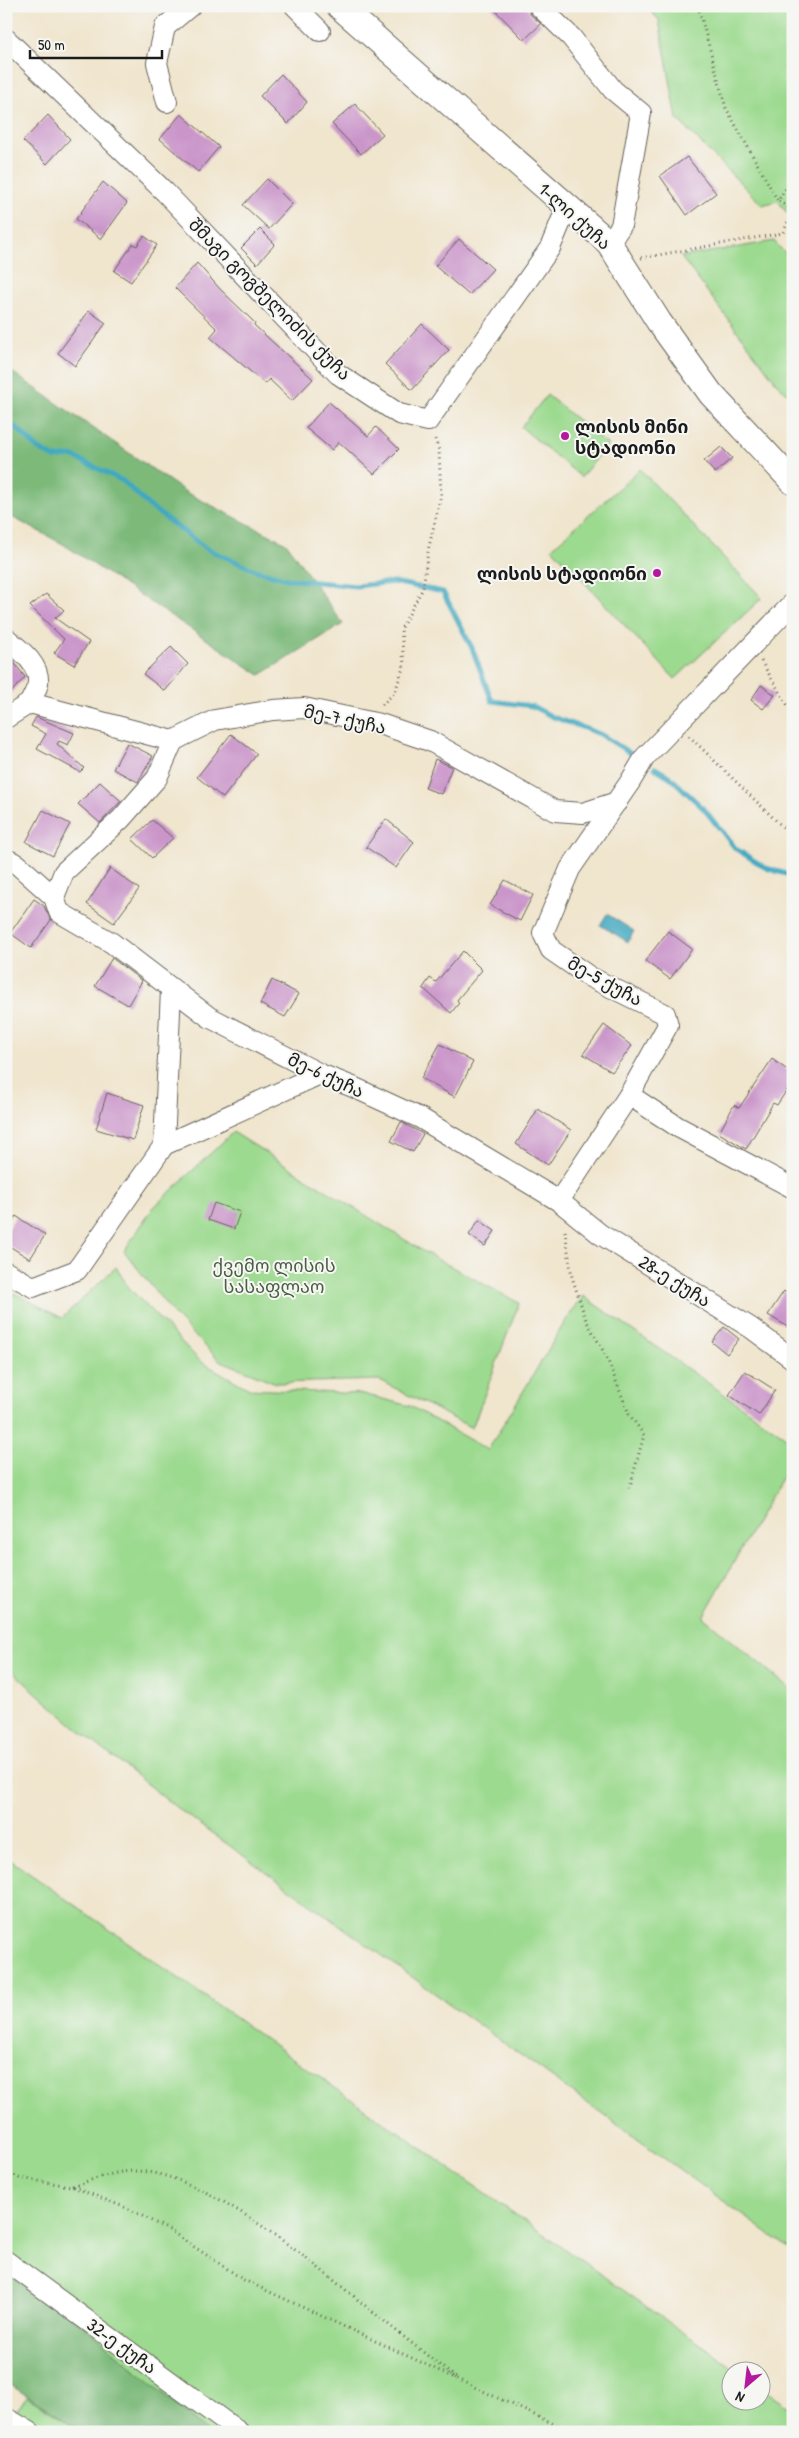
<svg xmlns="http://www.w3.org/2000/svg" width="799" height="2438" viewBox="0 0 799 2438" font-family="'Patrick Hand','Noto Sans Georgian',sans-serif">
	<style>
		.green { fill: #9cda8f; stroke: #5c7b56 }
		.forest { fill: #7dba7a; stroke: #4c6b4b }
		.water { fill: #3fa8c0; stroke: #2e626e }
		.lines { fill: none; stroke-linecap: round; stroke-linejoin: round }
		.stream { stroke: #3fa8c0; stroke-width: 5 }
		.building { fill: #ca96ca }
		.minor-casing { stroke: #66625a; stroke-width: 22 }
		.major-casing { stroke: #66625a; stroke-width: 27 }
		.path { stroke: #66625a; stroke-width: 3; stroke-dasharray: 1 4; stroke-linecap: butt }
		.minor { stroke: #fff; stroke-width: 20 }
		.major { stroke: #fff; stroke-width: 25 }
		.poi-dot { fill: #b5179e; stroke: #f6f6f2; stroke-width: 2 }
		.labels { text-anchor: middle; dominant-baseline: central; stroke-width: 4; stroke-linejoin: round; paint-order: stroke }
		.street-label { font-size: 18px; fill: #1c1c1c; stroke: #f6f6f2 }
		.poi-label { font-size: 18px; font-weight: bold; fill: #1c1c1c; stroke: #f6f6f2; text-anchor: start }
		.park-label { font-size: 18px; fill: #495e44; stroke: #f6f6f2 }
	</style>
	<rect width="100%" height="100%" fill="#f6f6f2"/>
	<filter id="ink" filterUnits="userSpaceOnUse"><feTurbulence type="fractalNoise" baseFrequency=".02" numOctaves="2"/><feDisplacementMap in="SourceGraphic" scale="10" xChannelSelector="R" yChannelSelector="G"/><feConvolveMatrix kernelMatrix="1 2 1 2 8 2 1 2 1" color-interpolation-filters="sRGB"/></filter>
	<filter id="wash" filterUnits="userSpaceOnUse"><feTurbulence type="fractalNoise" baseFrequency=".0096" numOctaves="4" result="noise"/><feDisplacementMap in="SourceGraphic" scale="20" xChannelSelector="R" yChannelSelector="G"/><feGaussianBlur stdDeviation="1.12" result="paint"/><feColorMatrix in="noise" values="0 0 0 0 0 0 0 0 0 0 0 0 0 0 0 0 0 1.4 0 .05"/><feComposite in="paint" operator="in"/></filter>
	<g filter="url(#wash)">
		<rect width="100%" height="100%" fill="#f0e5cd"/>
		<!-- green -->
		<g class="green">
			<path d="M646,6H793V221L778,201L762,205L677,119L659,20Z"/>
			<path d="M774,241L793,262V398L779,386L681,257Z"/>
			<path d="M547,395L608,445L581,477L521,427Z"/>
			<path d="M640,469L762,598L675,679L552,548Z"/>
			<path d="M233,1132L426,1253L519,1303L472,1428L379,1380L276,1383L219,1360L175,1316L124,1251L153,1208Z"/>
			<path d="M116,1267L129,1288L200,1361L249,1389L363,1394L410,1406L488,1450L566,1320L583,1296L793,1442V1457L703,1617L793,1691V2251L177,1808L75,1727L6,1666V1289L62,1318Z"/>
			<path d="M6,1857L737,2370H732V2400H762V2388L793,2410V2432H208L6,2259Z"/>
			<path d="M27,2397L83,2432H6V2425Z"/>
		</g>
		<!-- forest -->
		<g class="forest">
			<path d="M6,368L187,493L286,543L343,624L260,675L63,544L6,514Z"/>
			<path d="M6,2259L208,2432H83L6,2382Z"/>
		</g>
		<!-- water -->
		<path class="water" d="M607,914L634,931L628,942L600,925Z"/>
		<g class="lines">
			<!-- stream -->
			<g class="stream">
				<path d="M6,423L16,427L37,448L55,458L72,456L123,481L148,505L207,549L255,570L287,579L356,586L393,582L443,592L472,648L492,701L532,706L553,717L600,734L630,753"/>
				<path d="M655,768L670,777L704,809L736,849L766,868L793,876"/>
			</g>
		</g>
		<g id="blocks">
			<!-- building -->
			<g class="building">
				<path d="M491,6H527L530,14L541,24L524,40Z"/>
				<path d="M281,74L307,102L288,124L260,96Z"/>
				<path d="M355,104L383,134L361,154L332,124Z"/>
				<path d="M181,114L219,147L198,172L160,139Z"/>
				<path d="M48,115L70,139L47,164L23,141Z"/>
				<path d="M687,157L716,193L687,215L660,176Z"/>
				<path d="M267,179L292,204L269,229L243,205Z"/>
				<path d="M103,182L127,203L101,239L76,219Z"/>
				<path d="M260,229L275,244L257,264L241,248Z"/>
				<path d="M144,236L157,245L131,282L114,271L133,244L137,246Z"/>
				<path d="M459,239L493,269L469,295L435,266Z"/>
				<path d="M197,263L220,289L255,323L254,325L313,379L292,401L269,379L265,384L210,337L217,329L175,288Z"/>
				<path d="M89,311L106,323L75,366L58,353Z"/>
				<path d="M422,324L449,350L412,390L385,364Z"/>
				<path d="M329,402L368,436L376,427L399,449L374,474L339,442L332,450L306,428Z"/>
				<path d="M721,447L732,458L715,473L704,461Z"/>
				<path d="M46,594L64,610L55,618L89,642L74,665L54,653L64,639L30,606Z"/>
				<path d="M171,647L188,664L165,691L143,674Z"/>
				<path d="M10,657L25,677L6,698V660Z"/>
				<path d="M761,685L775,695L763,709L751,700Z"/>
				<path d="M36,717L74,733L68,745L59,741L57,744L84,768L80,772L37,749L46,734L31,726Z"/>
				<path d="M231,734L257,754L223,798L197,777Z"/>
				<path d="M127,743L153,756L138,782L113,769Z"/>
				<path d="M435,759L452,767L441,794L425,788Z"/>
				<path d="M100,782L121,801L100,823L78,804Z"/>
				<path d="M43,810L70,824L53,856L26,842Z"/>
				<path d="M386,819L414,842L396,868L366,847Z"/>
				<path d="M152,820L173,838L152,858L132,839Z"/>
				<path d="M110,868L139,889L114,923L87,904Z"/>
				<path d="M505,880L533,895L520,921L490,905Z"/>
				<path d="M34,899L44,906L51,920L31,948L10,933Z"/>
				<path d="M668,931L692,949L670,979L645,961Z"/>
				<path d="M463,951L482,970L457,1000L459,1003L451,1013L423,988L430,978L436,982Z"/>
				<path d="M112,958L142,981L128,1005L95,986Z"/>
				<path d="M272,980L299,994L285,1017L260,1004Z"/>
				<path d="M604,1025L632,1046L612,1072L583,1054Z"/>
				<path d="M440,1044L473,1062L455,1097L421,1078Z"/>
				<path d="M772,1059L793,1074V1081L777,1105L773,1103L746,1149L719,1133L734,1105L739,1108Z"/>
				<path d="M107,1093L144,1105L133,1140L96,1129Z"/>
				<path d="M538,1109L571,1130L548,1165L516,1144Z"/>
				<path d="M401,1122L423,1134L413,1152L391,1141Z"/>
				<path d="M214,1203L240,1212L234,1229L208,1220Z"/>
				<path d="M16,1216L45,1235L30,1259L6,1244V1232Z"/>
				<path d="M479,1220L495,1231L485,1246L469,1235Z"/>
				<path d="M784,1291L793,1297V1330L768,1315Z"/>
				<path d="M724,1327L739,1339L727,1354L712,1342Z"/>
				<path d="M745,1371L775,1390L759,1415L729,1395Z"/>
			</g>
		</g>
	</g>
	<g filter="url(#ink)">
		<use href="#blocks" fill-opacity="0" stroke="#66625a" stroke-width="1"/>
		<g class="lines">
			<defs>
				<g id="minor">
					<path d="M295,6L320,31"/>
					<path d="M539,6L571,37L613,90L641,113L621,226L609,243"/>
					<path d="M6,39L165,192L338,374L399,414L428,421L550,248L567,207"/>
					<path d="M167,102L157,63L165,27L190,6"/>
					<path d="M793,603L645,757L630,782L570,869L543,933L551,950L590,977L665,1014L668,1025L629,1095L678,1127L793,1188"/>
					<path d="M6,638C19,649 40,664 38,683C37,690 32,697 30,703"/>
					<path d="M6,718L30,703L173,741L215,720L273,710L304,708L380,724L430,741L555,811L583,813L617,802"/>
					<path d="M6,859L17,864L54,897L59,912L112,943L209,1017L320,1074L353,1087L420,1118L559,1201L629,1095"/>
					<path d="M54,897L64,872L121,819L157,778L173,741"/>
					<path d="M164,1145L320,1074"/>
					<path d="M559,1201L600,1234L751,1328L793,1359"/>
					<path d="M6,1272L33,1287L77,1270L164,1145L171,990"/>
					<path d="M6,2261L239,2432"/>
					<path d="M6,2418L30,2432"/>
				</g>
				<path id="major" d="M339,6L609,243L659,322L711,394L793,482"/>
			</defs>
			<!-- minor casing -->
			<use href="#minor" class="minor-casing"/>
			<!-- major casing -->
			<use href="#major" class="major-casing"/>
			<!-- path -->
			<g class="path">
				<path d="M698,6L726,108L778,201"/>
				<path d="M641,258L783,233L793,210L778,201L793,177"/>
				<path d="M761,661L793,714"/>
				<path d="M382,705L395,692L404,665L401,629L423,588L428,551L441,495L439,450L434,437"/>
				<path d="M689,736L793,837"/>
				<path d="M565,1231L572,1277L586,1320L606,1356L629,1414L644,1435L629,1490"/>
				<path d="M6,2170L19,2178L71,2186L129,2209L169,2230L244,2280L571,2432"/>
				<path d="M72,2186C92,2180 114,2171 135,2171C208,2172 317,2267 373,2312C400,2334 428,2356 456,2378"/>
			</g>
			<!-- minor -->
			<use href="#minor" class="minor"/>
			<!-- major -->
			<use href="#major" class="major"/>
		</g>
	</g>
	<!-- markers -->
	<g class="poi-dot">
		<circle cx="565" cy="436" r="5"/>
		<circle cx="657" cy="573" r="5"/>
	</g>
	<g class="labels">
		<!-- street labels -->
		<g class="street-label">
			<text transform="translate(575 216) rotate(42)">1-ლი ქუჩა</text>
			<text transform="translate(270 299) rotate(45)">შმაგი გოგშელიძის ქუჩა</text>
			<text transform="translate(345 719) rotate(12)">მე-7 ქუჩა</text>
			<text transform="translate(605 981) rotate(29)">მე-5 ქუჩა</text>
			<text transform="translate(326 1075) rotate(25)">მე-6 ქუჩა</text>
			<text transform="translate(675 1281) rotate(32)">28-ე ქუჩა</text>
			<text transform="translate(122 2346) rotate(36)">32-ე ქუჩა</text>
		</g>
		<!-- poi labels -->
		<g class="poi-label">
			<text x="575" y="426">ლისის მინი<tspan x="575" dy="21">სტადიონი</tspan></text>
			<text x="647" y="573" text-anchor="end">ლისის სტადიონი</text>
		</g>
		<!-- park labels -->
		<g class="park-label">
			<text x="274" y="1265">ქვემო ლისის<tspan x="274" dy="21">სასაფლაო</tspan></text>
		</g>
	</g>
	<!-- margin -->
	<rect width="799" height="2438" fill="none" stroke="#f6f6f2" stroke-width="25"/>
	<!-- north arrow -->
	<g transform="translate(746 2386) rotate(208)"><circle r="24" fill="#f6f6f2" stroke="#9f9f9c"/>
	<path d="M0-4L9 19L0 12L-9 19Z" fill="#b5179e"/>
	<text y="-8" font-size="14" font-weight="bold" text-anchor="middle" fill="#1c1c1c">N</text>
	</g>
	<!-- scale -->
	<path d="M30 50v8h132v-8" fill="none" stroke="#1c1c1c" stroke-width="2.5"/>
	<text x="38" y="50" font-size="15" fill="#1c1c1c" stroke="#f6f6f2" stroke-width="4" paint-order="stroke">50 m</text>
</svg>
